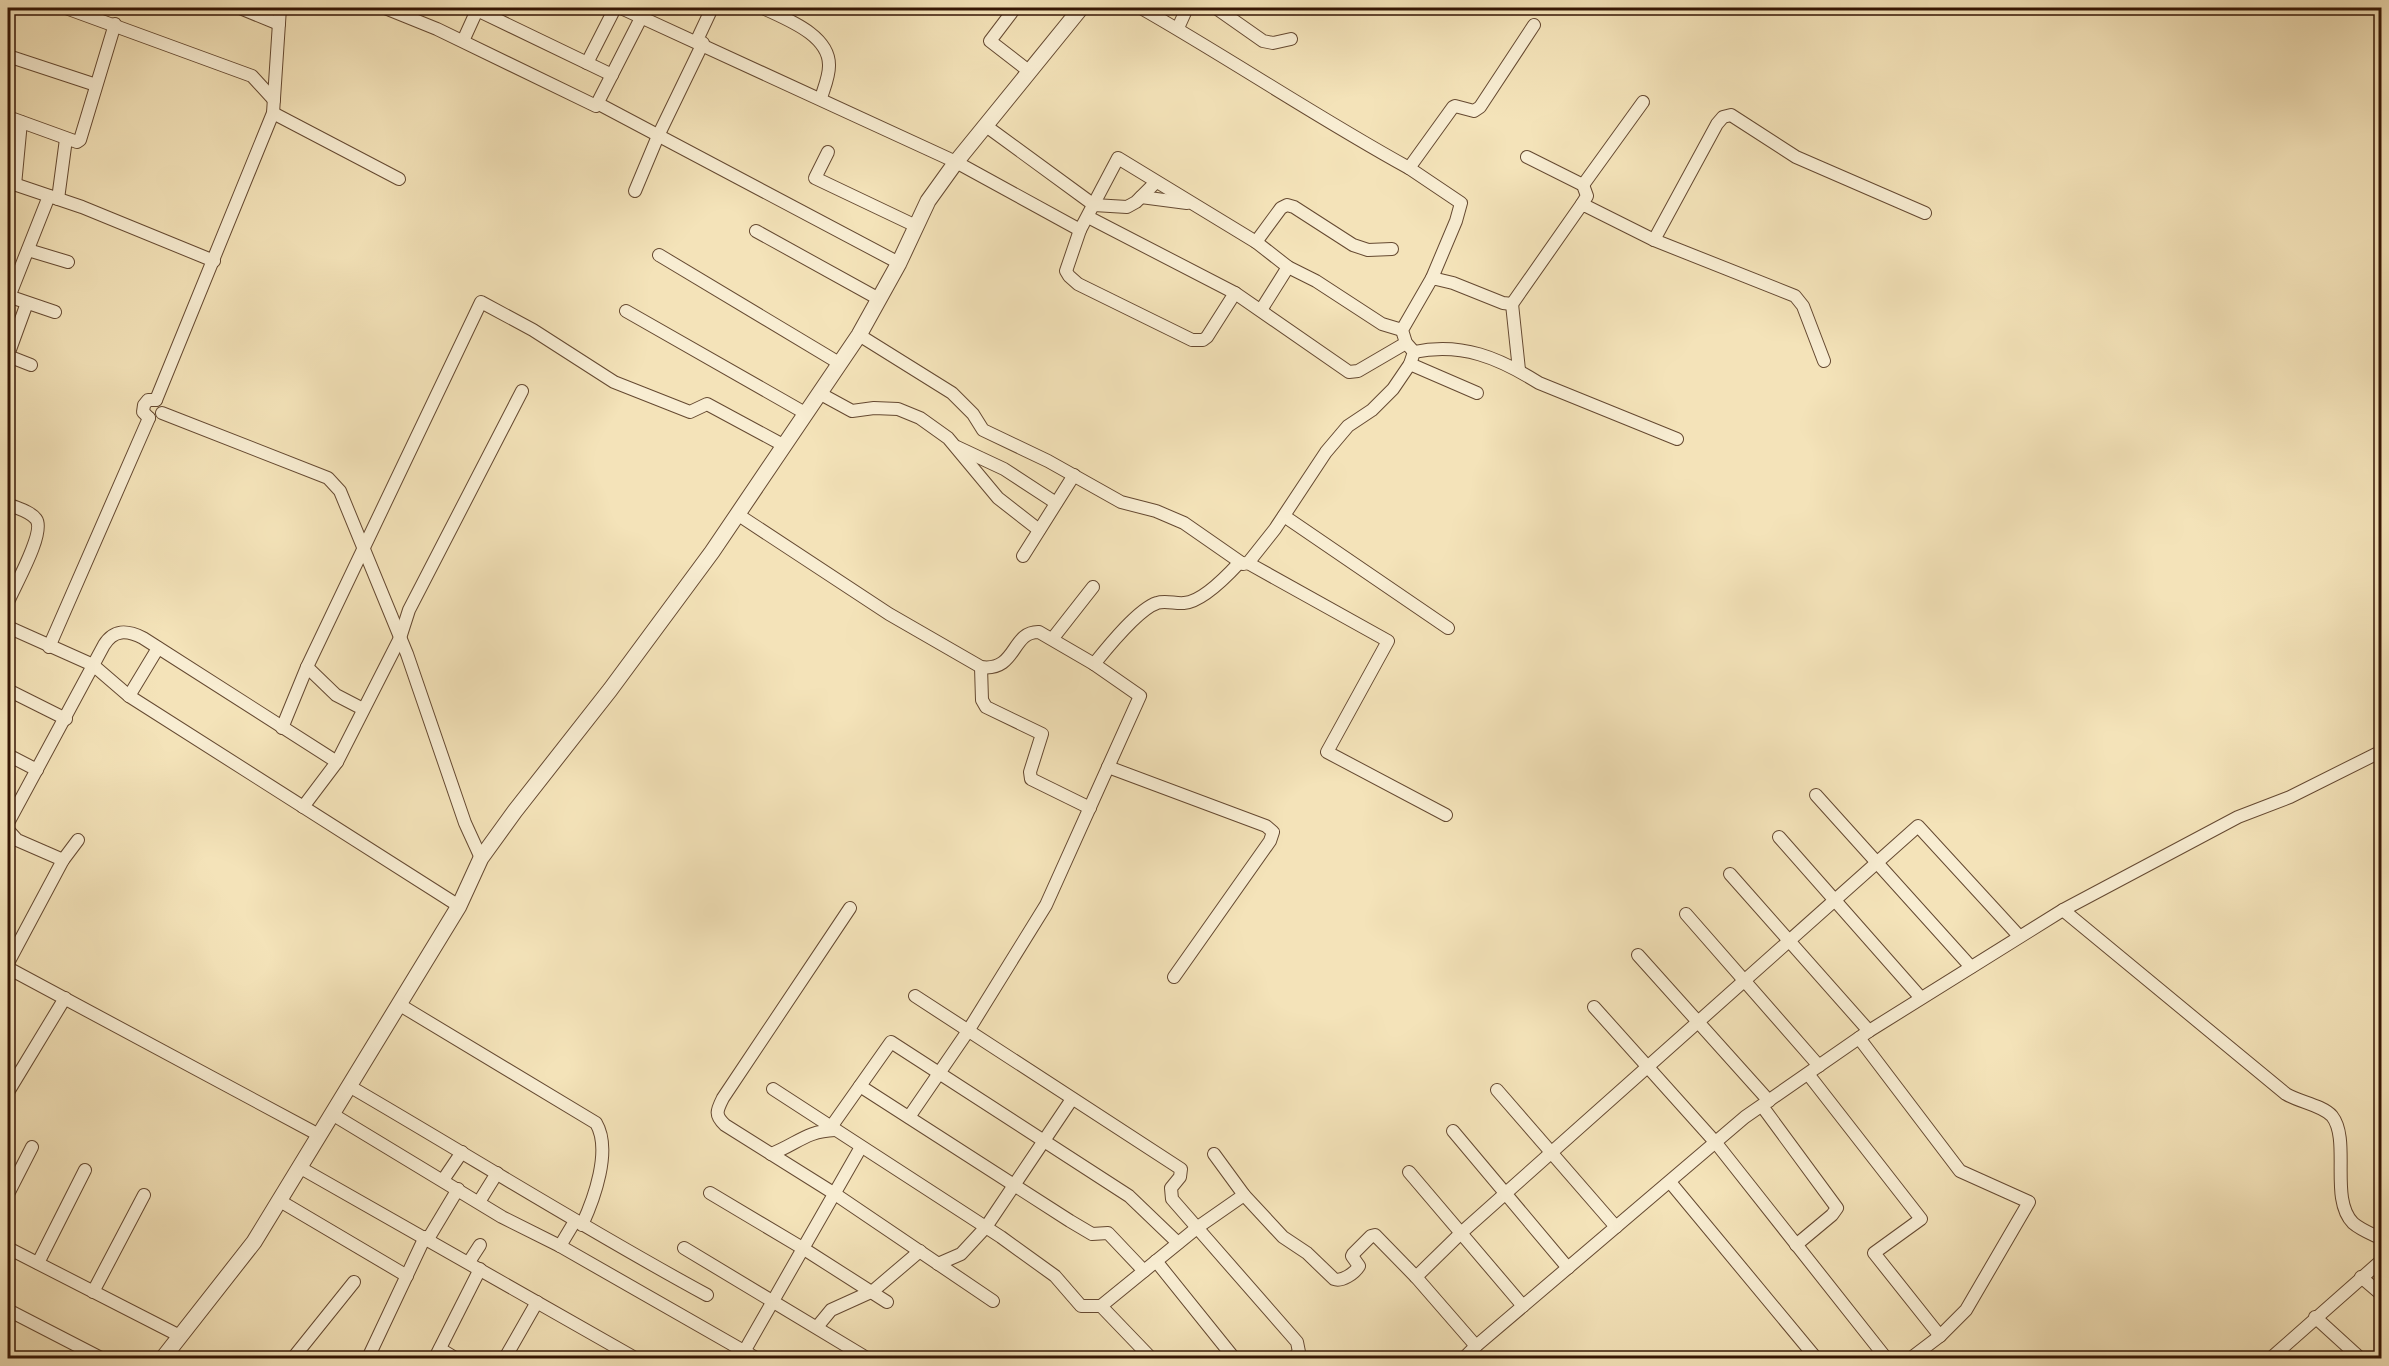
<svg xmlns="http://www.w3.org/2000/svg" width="2389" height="1366" viewBox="0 0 2389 1366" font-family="Cardo,serif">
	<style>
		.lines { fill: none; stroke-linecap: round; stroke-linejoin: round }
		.minor-casing { stroke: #654931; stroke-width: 14 }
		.tertiary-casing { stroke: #654931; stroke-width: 17 }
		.minor { stroke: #f8edd2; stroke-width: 12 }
		.tertiary { stroke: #f8edd2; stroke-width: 15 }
	</style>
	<rect width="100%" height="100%" fill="#f4e3b9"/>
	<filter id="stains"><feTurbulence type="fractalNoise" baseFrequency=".00333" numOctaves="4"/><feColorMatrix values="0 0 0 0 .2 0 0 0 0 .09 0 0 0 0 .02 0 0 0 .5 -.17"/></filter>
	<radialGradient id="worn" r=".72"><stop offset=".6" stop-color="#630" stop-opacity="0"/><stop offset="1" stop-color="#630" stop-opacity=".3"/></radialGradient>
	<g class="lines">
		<defs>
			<g id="minor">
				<path d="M66,8L252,76L274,100"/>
				<path d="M240,8L279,24"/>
				<path d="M385,8L437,29L596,106L642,16"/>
				<path d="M621,8L956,162L1080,230L1118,158L1256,242L1288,267L1316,281L1382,324L1402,330"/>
				<path d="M763,8C786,19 830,35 829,66C829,77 824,88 821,98"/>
				<path d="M1015,8L990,41L1030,72"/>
				<path d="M1141,8C1232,60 1318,118 1409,168L1453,107L1455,106L1474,111L1480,107L1534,25"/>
				<path d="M1216,8L1263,41L1273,43L1291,39"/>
				<path d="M477,10L612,75"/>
				<path d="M1178,28L1187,8"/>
				<path d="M697,40L712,8"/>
				<path d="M463,41L478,8"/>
				<path d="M8,56L96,85"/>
				<path d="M587,63L615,8"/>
				<path d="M597,103L899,263"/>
				<path d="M273,113L399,179"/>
				<path d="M8,117L77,142L80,140L115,24"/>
				<path d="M986,126L1094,205L1127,207L1136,202L1156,182"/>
				<path d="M828,152L815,178L916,226"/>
				<path d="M1527,157L1583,185L1587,196L1582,204"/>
				<path d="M1409,168L1461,203L1456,221L1432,278"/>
				<path d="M8,182L82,207L214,261"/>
				<path d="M15,185L21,122"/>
				<path d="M1583,185L1643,102"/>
				<path d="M635,191L658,136L703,43"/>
				<path d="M1141,197L1187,203"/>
				<path d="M58,199L66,139"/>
				<path d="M1088,217L1235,293L1349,372L1358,371L1406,343"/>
				<path d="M1080,230L1066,271L1069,276L1078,284L1192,340H1203L1207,337L1235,293"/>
				<path d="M756,231L879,299"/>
				<path d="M1654,240L1717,124L1723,117L1731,115L1796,157L1925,213"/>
				<path d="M1256,242L1281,208L1287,205L1294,207L1353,245L1368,250L1392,249"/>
				<path d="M28,250L68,262"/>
				<path d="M659,255L839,363"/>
				<path d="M8,296L55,312"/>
				<path d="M9,297L49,196"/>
				<path d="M1512,304L1519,370"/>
				<path d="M1261,310L1288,267"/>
				<path d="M626,311L805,413"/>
				<path d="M859,335L952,393L973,414L983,430L1048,461L1121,502L1156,511L1184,523L1243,564L1248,563L1275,529L1326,452L1348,426L1372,410L1393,389L1410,364L1414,352L1406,343L1402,330L1432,278L1453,283L1503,303L1512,304L1582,204L1654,240L1795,296L1803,306L1824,361"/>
				<path d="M1414,352C1462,342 1499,358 1539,383L1677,439"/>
				<path d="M8,355L27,303"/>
				<path d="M8,356L31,365"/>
				<path d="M1410,364L1477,393"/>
				<path d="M819,393L852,411L874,408L898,409L920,418L948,438L998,498L1039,530"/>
				<path d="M156,400L273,113L280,8"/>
				<path d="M162,413L328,478L340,491L407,654L465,823L481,858"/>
				<path d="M149,418L143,412L144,405L148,400H156"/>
				<path d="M957,447L1004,469L1056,503"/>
				<path d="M8,504C16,508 30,511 36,519C46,532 14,587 8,602"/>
				<path d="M737,514L889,614L981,667C1017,672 1011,631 1039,632L1094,664L1140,696L1046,905L968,1031L909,1117"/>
				<path d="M1284,516L1448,628"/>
				<path d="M1023,556L1074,475"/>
				<path d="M1248,563L1388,641L1327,752L1446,815"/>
				<path d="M8,627L93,665L129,696L459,906"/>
				<path d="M1053,638L1093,587"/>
				<path d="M49,647L149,418"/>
				<path d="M1094,664C1107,648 1138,609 1157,603C1165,600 1176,604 1184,603C1202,602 1227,576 1239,563"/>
				<path d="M307,667L336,695L363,709"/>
				<path d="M981,667L982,700L986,707L1042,734L1030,772L1031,779L1090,808"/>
				<path d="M8,690L66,719"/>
				<path d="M129,696L158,648"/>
				<path d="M282,728L307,667L481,302L533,330L614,382L690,412L707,404L783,445"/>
				<path d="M8,755L37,770"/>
				<path d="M1108,767L1266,826L1273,832L1270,841L1174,977"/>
				<path d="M1816,795L1971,967"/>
				<path d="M303,807L337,762L400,638L409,610L522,391"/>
				<path d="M8,823L104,645C114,629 127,630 143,638L337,762"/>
				<path d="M8,830L17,840L63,860"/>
				<path d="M1779,837L1921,998"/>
				<path d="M1730,874L1869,1031"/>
				<path d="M850,908L723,1098C717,1110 714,1115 725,1125L835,1194L993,1301"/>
				<path d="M2063,910L2286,1094C2299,1102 2322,1105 2332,1116C2351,1140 2329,1199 2353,1223C2361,1230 2372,1234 2382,1239"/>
				<path d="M1686,914L1819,1066"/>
				<path d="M1638,955L1769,1101"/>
				<path d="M8,963L63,860L78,840"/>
				<path d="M8,968L319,1135"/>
				<path d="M915,996L1181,1169L1180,1177L1171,1188L1172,1199L1297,1342L1299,1352L1293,1358"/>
				<path d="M400,1005L596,1123C612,1150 594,1199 582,1225"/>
				<path d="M1594,1007L1716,1143L1886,1358"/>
				<path d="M1808,1074L1921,1219L1874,1253L1940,1336L1966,1310L2029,1202L1960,1171L1859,1038"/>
				<path d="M349,1086C468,1155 585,1229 707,1295"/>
				<path d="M860,1086L1070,1221L1092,1234L1108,1233L1144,1271"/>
				<path d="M773,1089L1001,1237L1055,1276L1081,1306H1101"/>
				<path d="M1497,1090L1616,1227"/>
				<path d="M8,1092L65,998"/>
				<path d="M1762,1106L1837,1208L1832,1215L1796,1245"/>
				<path d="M332,1114L502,1217L560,1246L756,1358"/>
				<path d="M831,1127L891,1042L1129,1196L1178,1243"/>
				<path d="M1453,1131L1568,1268"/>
				<path d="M771,1154C797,1144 806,1131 835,1130"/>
				<path d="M1214,1154L1244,1195L1283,1237L1307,1253L1334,1279C1342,1282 1355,1273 1359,1266L1352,1256L1353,1254L1371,1236L1375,1235L1416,1277L1476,1346L1464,1358"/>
				<path d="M299,1167L635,1358"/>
				<path d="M1409,1172L1523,1306"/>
				<path d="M443,1180L462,1152"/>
				<path d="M1670,1182L1816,1358"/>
				<path d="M710,1193L804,1249L887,1302"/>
				<path d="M8,1194L32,1147"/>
				<path d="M280,1201L407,1276"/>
				<path d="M479,1202L497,1173"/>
				<path d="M428,1239L458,1189"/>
				<path d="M560,1246L575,1221"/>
				<path d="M8,1248L180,1336"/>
				<path d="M684,1248L865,1357"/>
				<path d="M1156,1261L1234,1358"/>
				<path d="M469,1262L480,1245"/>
				<path d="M38,1263L85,1170"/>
				<path d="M938,1264L961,1254L986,1227L1072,1099"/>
				<path d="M1416,1277L1461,1233L1918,826L2019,936"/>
				<path d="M2361,1277L2382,1295"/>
				<path d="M93,1292L144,1195"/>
				<path d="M8,1310L101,1358"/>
				<path d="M2315,1317L2360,1358"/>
				<path d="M817,1327L831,1310L873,1291L920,1251"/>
				<path d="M1476,1346L1745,1117L1869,1031L2063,910L2238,817L2290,797L2382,751"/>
				<path d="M440,1349L455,1358"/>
				<path d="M741,1357L861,1147"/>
				<path d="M293,1358L354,1282"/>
				<path d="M368,1358L425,1237"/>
				<path d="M435,1358L480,1269"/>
				<path d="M505,1358L537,1302"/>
				<path d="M1151,1358L1101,1306L1198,1227L1244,1195"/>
				<path d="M1911,1358L1940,1336"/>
				<path d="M2271,1358L2382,1260"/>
			</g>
			<path id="tertiary" d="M163,1358L254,1242L459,906L481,858L515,811L610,690L712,552L859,335L899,263L928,201L956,162L1081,8"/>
		</defs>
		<!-- minor casing -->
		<use href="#minor" class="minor-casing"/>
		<!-- tertiary casing -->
		<use href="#tertiary" class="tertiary-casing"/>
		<!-- minor -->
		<use href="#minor" class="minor"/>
		<!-- tertiary -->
		<use href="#tertiary" class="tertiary"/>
	</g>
	<!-- margin -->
	<rect width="2389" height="1366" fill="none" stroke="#f4e3b9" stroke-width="30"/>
	<rect x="9" y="9" width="2371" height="1348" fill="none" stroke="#351604" stroke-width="3"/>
	<rect x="15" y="15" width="2359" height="1336" fill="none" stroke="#351604" stroke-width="1.5"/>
	<rect width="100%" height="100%" filter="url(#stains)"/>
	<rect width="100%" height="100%" fill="url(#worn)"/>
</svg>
